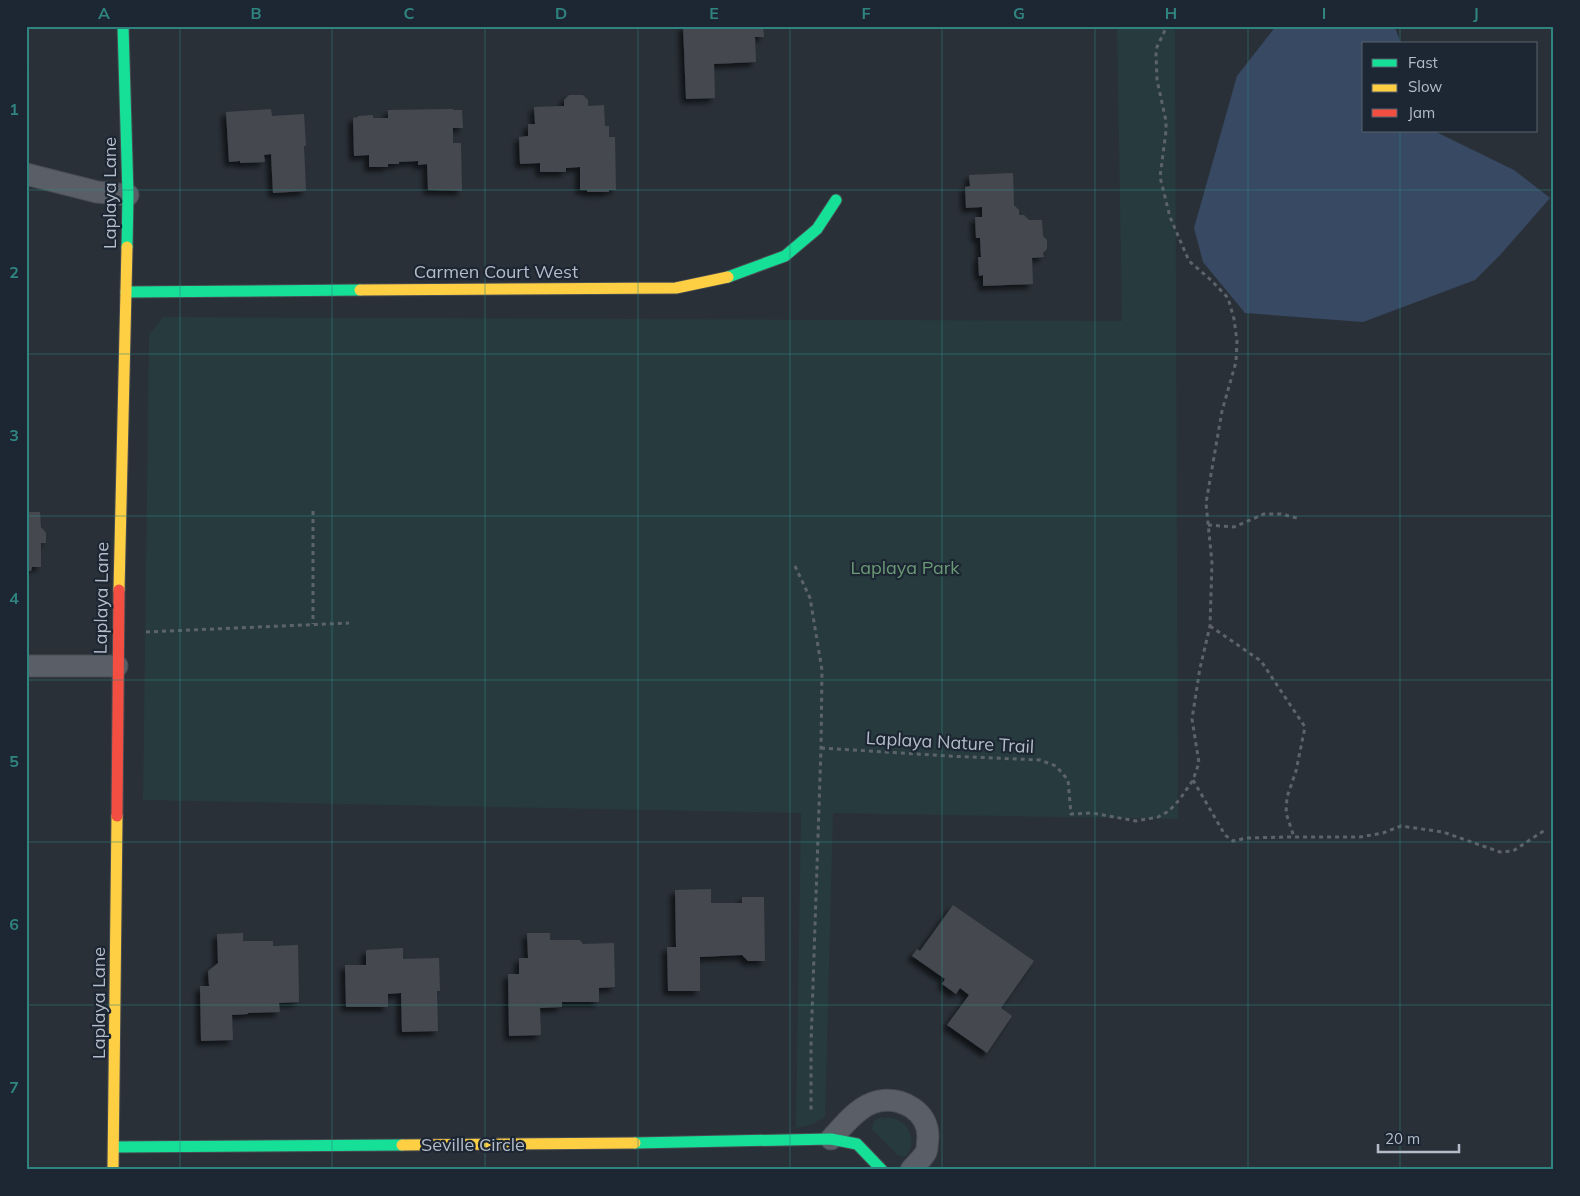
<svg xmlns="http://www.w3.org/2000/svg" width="1580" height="1196" viewBox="0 0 1580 1196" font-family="Mulish,sans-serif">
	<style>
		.green { fill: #273a3e }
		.water { fill: #384963 }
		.building { fill: #444950; filter: url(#shadow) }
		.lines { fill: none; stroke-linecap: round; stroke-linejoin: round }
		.street-casing { stroke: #484c53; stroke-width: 23 }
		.fast-casing { stroke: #484c53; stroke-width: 13 }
		.slow-casing { stroke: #484c53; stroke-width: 13 }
		.jam-casing { stroke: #484c53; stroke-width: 13 }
		.path { stroke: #5d636a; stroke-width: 3; stroke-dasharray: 4 4; stroke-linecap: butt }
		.street { stroke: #5a5e66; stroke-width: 21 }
		.fast { stroke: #16e098; stroke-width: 11 }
		.slow { stroke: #ffcf43; stroke-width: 11 }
		.jam { stroke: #f24e42; stroke-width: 11 }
		.grid { fill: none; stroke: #308480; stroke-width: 1; stroke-opacity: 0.55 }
		.labels { text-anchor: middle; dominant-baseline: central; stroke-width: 4.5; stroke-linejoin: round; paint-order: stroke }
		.street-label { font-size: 18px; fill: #b4bcc9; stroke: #1d2633 }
		.park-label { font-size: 18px; fill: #6b9a76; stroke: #1d2633 }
		.neatline { fill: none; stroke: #308480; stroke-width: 2 }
		.grid-label { font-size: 16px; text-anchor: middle; font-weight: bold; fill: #308480 }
	</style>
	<defs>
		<filter id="shadow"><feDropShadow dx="-4.5" dy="4.5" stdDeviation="2.5" flood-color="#0009"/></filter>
	</defs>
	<rect width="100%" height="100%" fill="#2a3038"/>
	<!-- green -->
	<g class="green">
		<path d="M1117,26H1175L1178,819L833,813L825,1117L812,1124L796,1128L801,813L143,800L149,335L163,317L1122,321Z"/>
		<path d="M880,1118C887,1118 895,1117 901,1122C912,1130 917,1148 904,1157L898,1155L872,1129C873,1122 874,1120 880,1118Z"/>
	</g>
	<!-- water -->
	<path class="water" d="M1276,26H1393L1396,30L1401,44H1364V131H1434L1514,170L1550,198L1501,254L1475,280L1363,322L1245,313L1203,262L1194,228L1237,76Z"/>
	<!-- building -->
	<g class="building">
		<path d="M26,26H28L29,74H26Z"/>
		<path d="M683,26H763L764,37H755L756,62L714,64L715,98L686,99Z"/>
		<path d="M569,95H583L588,100V106L604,105L605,126H609V137H615L616,190H609V192H587V190H580V167L566,168V172H540V163L520,164L519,137L528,136V124H535L534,107L564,106V100Z"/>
		<path d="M271,109L272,116L304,114L306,146H304L306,191L273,193L271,154L264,155L265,162L240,163V161L229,162L226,112Z"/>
		<path d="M453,109V110H462L463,128H453V143H461L462,191L428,190L427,164L418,165V161L399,162V164H388V167H369V155L354,156L353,118L358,117V116L373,115V118H388V110Z"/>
		<path d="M1013,173L1014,205L1019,210V215H1024L1029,220H1042L1043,236L1047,240V249L1043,253L1044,257L1032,258L1033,284L983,286V275L979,276L978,257H981L980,238H976L975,217H982V207L966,208L965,187L970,186L969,175Z"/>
		<path d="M26,512H40L41,528H42L46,533V543H41V567H32L31,571H26Z"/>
		<path d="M711,889V903H742V897H764L765,961H748L742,955L700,957V991H668L667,947H676L675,890Z"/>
		<path d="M953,905L1034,961L1001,1008L1012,1016L987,1053L947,1025L969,995L960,988L956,994L942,984L945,979L912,956L917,949L920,951Z"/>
		<path d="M243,933V941H273V946L298,945L299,1002L279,1003L280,1012L248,1013V1014L232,1015L233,1040L201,1041L200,986H209L208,971L218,963L217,934Z"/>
		<path d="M527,933H550V940H580L583,944L614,943L615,987L599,988V1002H562V1007L540,1008L541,1035L509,1036L508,974H519V958H528Z"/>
		<path d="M403,948V959L439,958L440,991H437L438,1031L402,1032L401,993L388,994V1007H346L345,965H366V950Z"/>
	</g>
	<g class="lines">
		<defs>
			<g id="street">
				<path d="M26,174L97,192L128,195"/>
				<path d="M26,666H117"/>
				<path d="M831,1139C844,1125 859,1105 879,1101C902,1097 928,1111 928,1137C927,1141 928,1148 926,1152C923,1158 916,1164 911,1170"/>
			</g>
			<g id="fast">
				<path d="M123,26L128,195L127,247"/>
				<path d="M728,277L785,256L817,229L836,200"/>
				<path d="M126,292L360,290"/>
				<path d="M635,1143L831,1139L857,1144L882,1170"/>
				<path d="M114,1147L402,1145"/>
			</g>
			<g id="slow">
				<path d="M360,290L676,288L728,277"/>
				<path d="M119,590L127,247"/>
				<path d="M402,1145L635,1143"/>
				<path d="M113,1170L117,816"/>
			</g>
			<path id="jam" d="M117,816L119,590"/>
		</defs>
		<!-- street casing -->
		<use href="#street" class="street-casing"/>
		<!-- fast casing -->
		<use href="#fast" class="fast-casing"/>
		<!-- slow casing -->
		<use href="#slow" class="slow-casing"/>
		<!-- jam casing -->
		<use href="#jam" class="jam-casing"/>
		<!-- path -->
		<g class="path">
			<path d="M313,511V624"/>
			<path d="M1208,525L1234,527L1264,514H1281L1297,518"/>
			<path d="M795,566L810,598L822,670L821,748L811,1044V1113"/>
			<path d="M1210,626L1261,661L1305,727L1296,771L1287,797L1286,813L1294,837"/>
			<path d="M146,632L349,623"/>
			<path d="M821,748L948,756L1040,760L1056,766L1068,780L1071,814L1092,813L1136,821L1158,817L1169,811L1180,799L1193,780L1199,763L1192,719L1200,668L1210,626L1212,563L1206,503L1222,411L1236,362L1237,341L1234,319L1228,298L1211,280L1189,261L1170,217L1160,177L1166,131V121L1157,80L1156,54L1157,47L1167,26"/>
			<path d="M1193,780L1225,835L1233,841L1247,838L1288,837H1360L1383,833L1401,826L1443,832L1500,852L1513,851L1545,830"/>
		</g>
		<!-- street -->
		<use href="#street" class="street"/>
		<!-- fast -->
		<use href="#fast" class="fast"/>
		<!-- slow -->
		<use href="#slow" class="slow"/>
		<!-- jam -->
		<use href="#jam" class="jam"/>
	</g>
	<!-- grid -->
	<path class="grid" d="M180,26V1170M332,26V1170M485,26V1170M638,26V1170M790,26V1170M942,26V1170M1095,26V1170M1248,26V1170M1400,26V44M1400,131V1170M26,190H1554M26,354H1554M26,516H1554M26,680H1554M26,842H1554M26,1005H1554"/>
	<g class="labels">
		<!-- street labels -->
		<g class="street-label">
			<text transform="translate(109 193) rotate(-90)">Laplaya Lane</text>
			<text x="496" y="271">Carmen Court West</text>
			<text transform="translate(101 598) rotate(-89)">Laplaya Lane</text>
			<text transform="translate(950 742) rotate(3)">Laplaya Nature Trail</text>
			<text transform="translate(98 1003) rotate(-90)">Laplaya Lane</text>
			<text x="473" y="1144">Seville Circle</text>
		</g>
		<!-- park labels -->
		<g class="park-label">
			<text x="905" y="567">Laplaya Park</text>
		</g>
	</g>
	<!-- border -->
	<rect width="1580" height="1196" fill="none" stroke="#1d2633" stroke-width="55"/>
	<!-- legend -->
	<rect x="1362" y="42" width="175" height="90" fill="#1d2633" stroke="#59626f"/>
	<rect x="1372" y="59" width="25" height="8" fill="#16e098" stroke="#59626f"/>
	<text x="1408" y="68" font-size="15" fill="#b4bcc9">Fast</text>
	<rect x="1372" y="84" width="25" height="8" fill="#ffcf43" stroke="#59626f"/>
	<text x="1408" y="92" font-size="15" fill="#b4bcc9">Slow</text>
	<rect x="1372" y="109" width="25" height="8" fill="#f24e42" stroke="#59626f"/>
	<text x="1408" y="118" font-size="15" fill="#b4bcc9">Jam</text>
	<!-- scale -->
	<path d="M1378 1144v8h81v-8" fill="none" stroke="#b4bcc9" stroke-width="2.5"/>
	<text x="1385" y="1144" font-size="15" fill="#b4bcc9" stroke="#1d2633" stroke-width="4" paint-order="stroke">20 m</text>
	<rect x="28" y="28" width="1524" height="1140" class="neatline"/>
	<g class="grid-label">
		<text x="104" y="19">A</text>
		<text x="256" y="19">B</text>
		<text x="409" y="19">C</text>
		<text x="561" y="19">D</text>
		<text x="714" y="19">E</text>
		<text x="866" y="19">F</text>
		<text x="1019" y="19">G</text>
		<text x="1171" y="19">H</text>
		<text x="1324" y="19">I</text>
		<text x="1476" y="19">J</text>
		<text x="14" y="115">1</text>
		<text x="14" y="278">2</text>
		<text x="14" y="441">3</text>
		<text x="14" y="604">4</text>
		<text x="14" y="767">5</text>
		<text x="14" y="930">6</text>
		<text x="14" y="1093">7</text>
	</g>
</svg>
